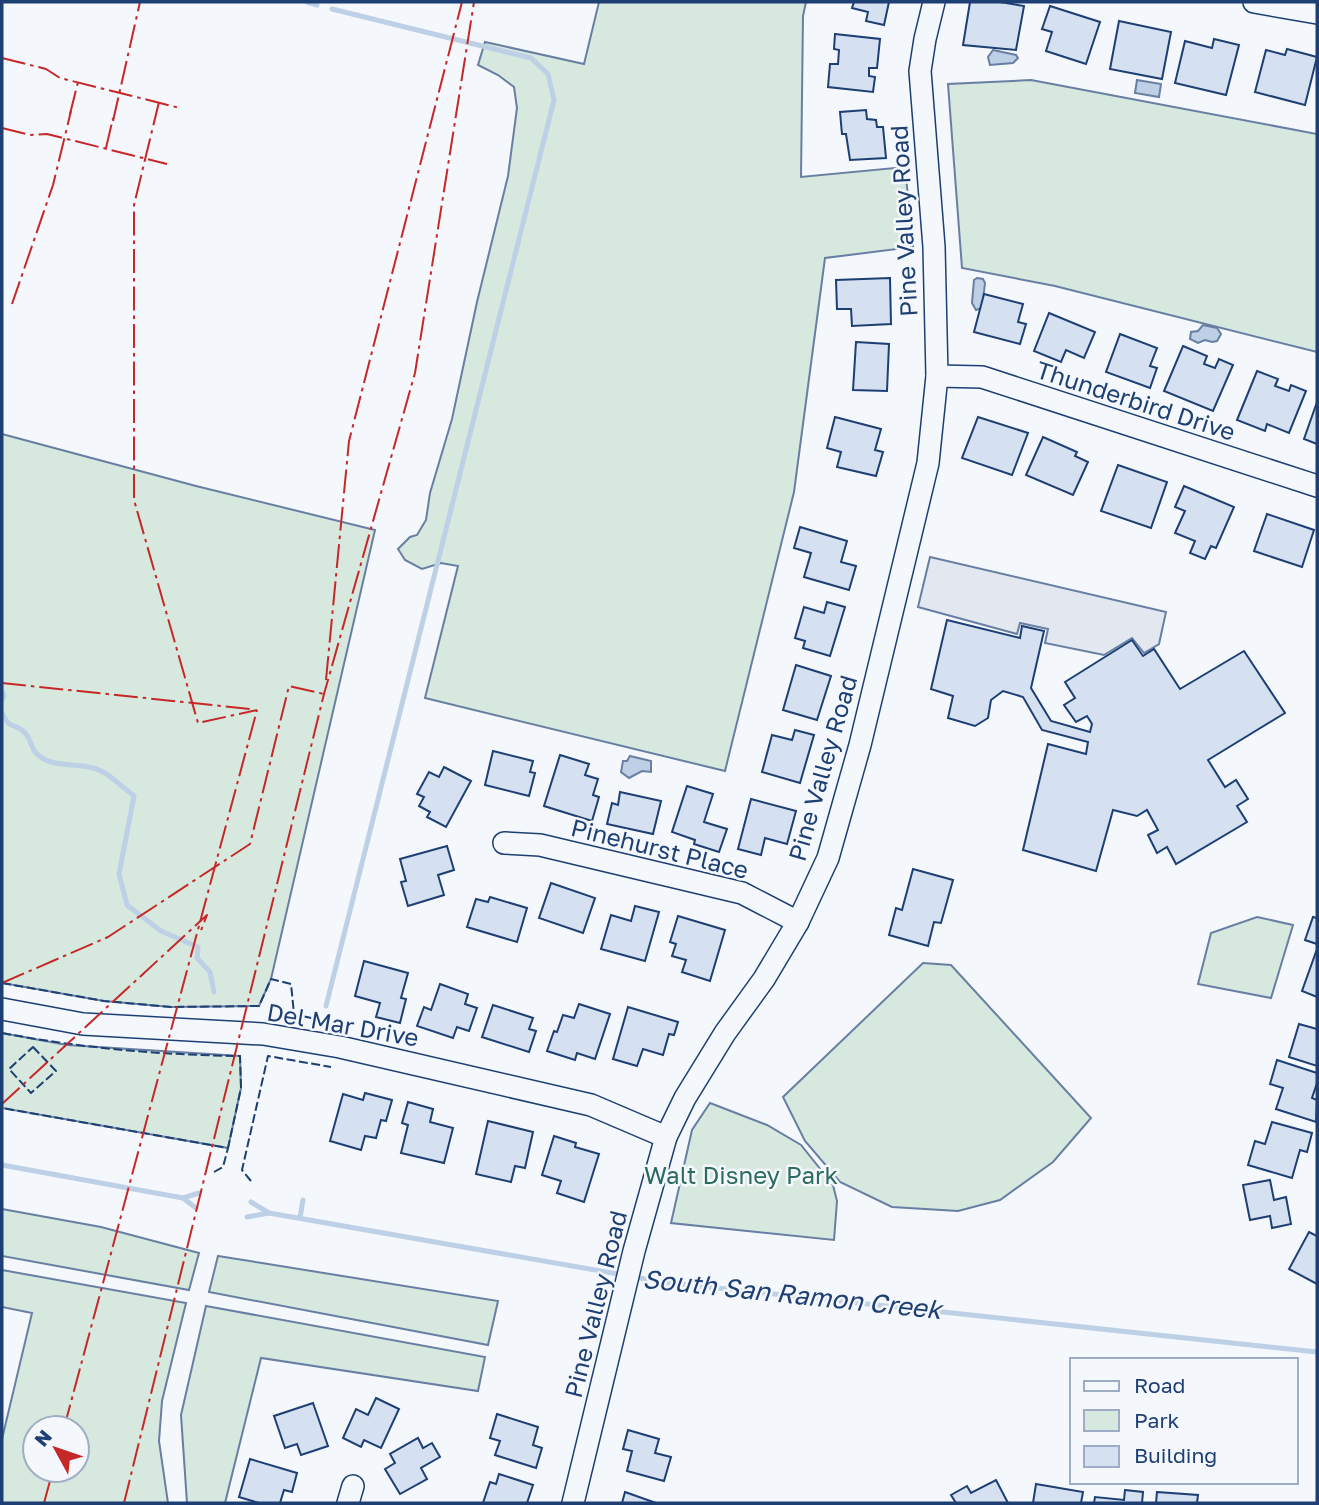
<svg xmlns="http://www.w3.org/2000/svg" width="1319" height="1505" viewBox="0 0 1319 1505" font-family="'Golos Text',sans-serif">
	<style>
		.green { fill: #d7e8df; stroke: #687fa3; stroke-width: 2; fill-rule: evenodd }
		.parking { fill: #e3e8f0; stroke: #687fa3; stroke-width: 2 }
		.water { fill: #bed0e5; stroke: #687fa3; stroke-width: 2 }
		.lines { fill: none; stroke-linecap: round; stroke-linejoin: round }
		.stream { stroke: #bed0e5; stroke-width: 5 }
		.building { fill: #d5e0f0; stroke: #1d3f73; stroke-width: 2 }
		.minor-casing { stroke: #1d3f73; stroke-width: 24 }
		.minor { stroke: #f4f7fb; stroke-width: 21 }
		.fence { stroke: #1d3f73; stroke-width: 2; stroke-dasharray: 9 3.5; stroke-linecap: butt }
		.power { stroke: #c62828; stroke-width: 2; stroke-dasharray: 24 5 3.5 5; stroke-linecap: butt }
		.labels { text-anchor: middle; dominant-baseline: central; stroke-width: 5; stroke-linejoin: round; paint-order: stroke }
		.street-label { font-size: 24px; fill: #1d3f73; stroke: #f4f7fb }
		.park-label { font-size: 24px; fill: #2c6c60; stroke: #f4f7fb }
		.water-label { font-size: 26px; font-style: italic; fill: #1d3f73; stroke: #f4f7fb }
	</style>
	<rect width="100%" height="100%" fill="#f4f7fb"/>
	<!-- green -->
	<g class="green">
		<path d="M599,2H806L803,16L801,177L905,167L913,247L825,258L794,492L725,771L425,698L458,566L441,563L422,569L405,560L398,549L410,537L417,535L426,520L430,493L452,419L477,302L508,176L517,108L514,87L498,75L478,65L485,42L584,64Z"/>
		<path d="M1031,80L1317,134V352L1055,286L962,268L948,84Z"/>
		<path d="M2,434L196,486L375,530L271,979L259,1006L171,1007L104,1001L2,983Z"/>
		<path d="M1257,917L1293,925L1271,998L1198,984L1211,933Z"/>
		<path d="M923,963L951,965L1091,1118L1053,1162L1000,1200L958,1211L892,1207L840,1182L805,1141L783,1097Z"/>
		<path d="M2,1033L67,1045L240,1056L241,1088L228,1148L2,1108Z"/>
		<path d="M710,1103L767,1125L801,1145L833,1185L837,1201L834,1240L671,1223L692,1130Z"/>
		<path d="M2,1209L101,1227L199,1253L189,1290L2,1256Z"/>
		<path d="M218,1256L498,1301L488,1345L209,1292Z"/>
		<path d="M2,1270L186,1303L162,1401L159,1441L168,1503H2V1439L32,1313L2,1307ZM35,1428H77V1470H35Z"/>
		<path d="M206,1306L485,1357L478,1391L261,1358L225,1503H187L181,1415Z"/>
	</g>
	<!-- parking -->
	<path class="parking" d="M930,557L1166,612L1159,644L1144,653L1132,638L1104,655L1045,643L1048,629L1020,623L1017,634L918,607Z"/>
	<!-- water -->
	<g class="water">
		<path d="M993,50L1016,55L1018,58L1013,63L990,65L988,57Z"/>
		<path d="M1137,80L1161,84L1159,97L1135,93Z"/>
		<path d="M977,278L983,279L985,283L982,308L976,310L972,303L974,280Z"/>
		<path d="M1203,325L1217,328L1221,334L1217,341L1212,342L1205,340L1198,343L1190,339L1191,332L1198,331Z"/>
		<path d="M630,756L651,761V772L642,771L629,778L621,772L623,761H627Z"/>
	</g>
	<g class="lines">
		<!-- stream -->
		<g class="stream">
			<path d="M307,2L317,5"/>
			<path d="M2,691L4,696L2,700"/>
			<path d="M2,713C11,732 14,721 25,733C30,738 31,746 35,752C50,769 74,762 93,768C107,771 123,788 134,796L119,874L127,905L161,931L198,947L197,958L210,972L214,992"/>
			<path d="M326,1006L554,100L548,74L531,58L332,9"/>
			<path d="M2,1165L183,1198L199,1193"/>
			<path d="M183,1198L196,1208"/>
			<path d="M251,1202L269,1213L624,1275"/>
			<path d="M247,1217L269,1213"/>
			<path d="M300,1218L303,1200"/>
			<path d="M634,1277L661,1282L1317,1352"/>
		</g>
	</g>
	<!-- building -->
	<g class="building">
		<path d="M854,2H889L884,25L866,21L868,12L852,8Z"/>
		<path d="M970,2H1000L1024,6L1016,50L963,45Z"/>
		<path d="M1050,6L1100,22L1086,64L1046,51L1052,32L1042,29Z"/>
		<path d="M1119,21L1171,32L1162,79L1110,69Z"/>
		<path d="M835,34L880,39L877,68H869V76L875,77L873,92L828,87L830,64H838L839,50L834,49Z"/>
		<path d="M1214,39L1239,45L1226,95L1175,83L1185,41L1212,48Z"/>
		<path d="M1287,49L1317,57L1305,105L1255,92L1266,50L1285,55Z"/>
		<path d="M866,110L867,119L876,120L877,127H883L886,158L850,160L846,134H842L840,112Z"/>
		<path d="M890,278L891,324L852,326L851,309H837L836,280Z"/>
		<path d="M984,294L1023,304L1018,322L1026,324L1020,344L974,332Z"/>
		<path d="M1049,313L1095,332L1084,358L1066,350L1061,362L1034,351Z"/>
		<path d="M1120,334L1157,348L1150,366L1157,368L1150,388L1106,372Z"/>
		<path d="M856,342L889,344L887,391L853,390Z"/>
		<path d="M1183,346L1207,356L1204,364L1215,368L1219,359L1233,365L1213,411L1164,391Z"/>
		<path d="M1257,371L1278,379L1275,386L1289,391L1291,385L1306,391L1289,433L1267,424L1265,431L1237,420Z"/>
		<path d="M1317,402V444L1304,439Z"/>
		<path d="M835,417L881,429L875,450L883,452L876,476L837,467L841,452L827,448Z"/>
		<path d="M978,417L1028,433L1012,475L962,458Z"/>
		<path d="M1043,437L1077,452L1075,456L1088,462L1073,495L1026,475Z"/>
		<path d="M1118,465L1167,482L1151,528L1101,511Z"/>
		<path d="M1184,486L1234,507L1216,548L1211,546L1205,559L1190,553L1195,541L1175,533L1185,511L1175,507Z"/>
		<path d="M1267,514L1314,530L1302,567L1254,551Z"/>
		<path d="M800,527L847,541L841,562L856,566L849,590L804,577L811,553L794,548Z"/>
		<path d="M827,602L845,607L830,656L803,648L805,641L795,638L804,607L824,613Z"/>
		<path d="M947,620L1020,638L1022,626L1044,631L1031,688L1051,721L1090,732L1092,724L1087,716L1076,722L1064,705L1075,698L1065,682L1132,640L1143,656L1154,649L1180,689L1244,651L1285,713L1208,760L1225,787L1236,780L1248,799L1237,806L1247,822L1176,864L1167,847L1157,853L1148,835L1158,830L1147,810L1137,816L1113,810L1096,871L1023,850L1048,744L1086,754L1088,742L1042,730L1023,697L1003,691L991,700L988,718L975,726L948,718L953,696L931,689Z"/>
		<path d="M796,665L831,676L817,720L783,710Z"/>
		<path d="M795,730L814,735L800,783L762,772L772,735L792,740Z"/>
		<path d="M493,751L533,761L530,772L535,773L529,796L485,785Z"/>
		<path d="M560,755L589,764L585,775L598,779L593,795L599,797L592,821L544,806Z"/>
		<path d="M444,767L471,781L446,827L427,817L430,812L419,806L424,797L417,794L429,772L439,777Z"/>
		<path d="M687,786L713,794L704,822L727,829L719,852L694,844L695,840L672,832Z"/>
		<path d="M620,792L661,801L653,834L607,824L612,803L618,805Z"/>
		<path d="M751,799L796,811L787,844L765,838L761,855L738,849Z"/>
		<path d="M447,846L454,870L438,875L444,895L408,906L401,882L406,881L400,859Z"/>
		<path d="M913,869L953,880L941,923L934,922L928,946L889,935L896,908L902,910Z"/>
		<path d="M551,883L595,898L583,933L539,918Z"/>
		<path d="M490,897L527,908L517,942L467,927L476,899L488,902Z"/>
		<path d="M635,906L659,912L645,961L601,949L611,915L631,921Z"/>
		<path d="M678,916L725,930L710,981L682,972L686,960L672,956L676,944L670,942Z"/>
		<path d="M1313,917L1317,918V944L1305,940Z"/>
		<path d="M1317,949V997L1302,991Z"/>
		<path d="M364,961L408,973L401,998L406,999L400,1023L376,1017L380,1003L355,996Z"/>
		<path d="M440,984L468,994L465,1004L477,1008L469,1031L457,1027L453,1038L417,1026L424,1007L431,1010Z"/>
		<path d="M579,1004L610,1014L595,1059L577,1053L575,1060L547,1051L554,1031L557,1032L563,1015L574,1018Z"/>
		<path d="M493,1005L533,1018L529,1029L536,1031L529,1052L482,1037Z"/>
		<path d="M628,1007L678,1022L674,1035L669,1034L663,1055L643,1049L637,1066L613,1059Z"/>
		<path d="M1299,1024L1317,1029V1066L1289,1057Z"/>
		<path d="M1277,1060L1317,1073V1083L1312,1098L1317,1100L1316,1122L1276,1109L1283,1088L1270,1084Z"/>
		<path d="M365,1093L392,1100L386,1121L381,1120L376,1138L365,1136L361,1150L330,1141L343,1094L363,1100Z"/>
		<path d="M408,1102L433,1109L430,1122L453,1128L444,1163L401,1153L408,1125L402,1123Z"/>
		<path d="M488,1121L533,1132L525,1168L515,1166L511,1182L476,1174Z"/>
		<path d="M1272,1122L1312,1133L1307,1152L1300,1150L1292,1178L1248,1165L1255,1141L1265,1144Z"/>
		<path d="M554,1136L576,1143L575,1147L599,1154L584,1202L557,1193L561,1181L542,1175Z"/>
		<path d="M1270,1180L1274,1200L1286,1197L1291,1224L1272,1228L1270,1216L1250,1220L1243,1185Z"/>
		<path d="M1309,1232L1317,1236V1284L1289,1269Z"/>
		<path d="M376,1398L399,1409L381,1448L364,1440L361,1447L343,1438L356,1409L368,1415Z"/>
		<path d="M313,1403L328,1446L301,1455L297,1444L285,1448L274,1416Z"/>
		<path d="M497,1414L538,1427L533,1445L542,1448L536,1468L495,1455L500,1441L490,1438Z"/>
		<path d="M628,1430L659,1439L655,1453L671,1457L664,1481L627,1471L632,1451L623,1449Z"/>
		<path d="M418,1438L423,1448L432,1443L440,1457L421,1468L427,1479L400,1494L385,1469L395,1463L390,1454Z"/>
		<path d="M250,1459L297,1473L292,1492L284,1490L280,1503H259L239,1497Z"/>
		<path d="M499,1474L533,1485L527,1503H483L490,1482L496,1484Z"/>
		<path d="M996,1480L1008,1503H956L951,1495L967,1486L971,1493Z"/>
		<path d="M1036,1484L1083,1492L1081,1503H1033Z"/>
		<path d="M1125,1490L1143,1492L1142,1503H1094L1095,1497L1124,1500Z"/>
		<path d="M625,1492L656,1503H622Z"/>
		<path d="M1157,1492L1198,1495L1197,1503H1156Z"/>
	</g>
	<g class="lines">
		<defs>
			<g id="minor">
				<path d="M1254,2L1317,13"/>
				<path d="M937,376L982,377L1317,486"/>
				<path d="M504,843L540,845L742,893L798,922"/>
				<path d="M2,1009L83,1024L263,1034L340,1047L591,1105L666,1137"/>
				<path d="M348,1503L353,1486"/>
				<path d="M573,1503L634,1251L666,1137L685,1098L725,1033L764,979L798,922L828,858L860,745L928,463L937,376L934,247L920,71L925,39L934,2"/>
			</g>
		</defs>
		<!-- minor casing -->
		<use href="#minor" class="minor-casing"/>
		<!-- minor -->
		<use href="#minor" class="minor"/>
		<!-- fence -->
		<g class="fence">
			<path d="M2,983L104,1001L171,1007L259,1006L271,979L291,984L294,1014L342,1025"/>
			<path d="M2,1033C81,1048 160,1055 240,1056L241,1088L228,1148L2,1108"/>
			<path d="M33,1047L56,1071L31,1093L9,1069Z"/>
			<path d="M214,1172L223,1167L228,1148"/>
			<path d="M251,1181L242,1170L268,1056L331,1067"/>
		</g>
		<!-- power -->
		<g class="power">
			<path d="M2,58L46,69L60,78L180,108"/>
			<path d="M159,102L134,205V500L198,723L257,710"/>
			<path d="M70,114L78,82"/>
			<path d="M113,121L140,2"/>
			<path d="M2,128L30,135L47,134L167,164"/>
			<path d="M106,148L113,118"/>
			<path d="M12,304L53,185L71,111"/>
			<path d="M326,680L349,441L462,2"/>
			<path d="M2,683L250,709"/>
			<path d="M2,983L108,937L250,844L289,686L324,694"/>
			<path d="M2,1104L207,915L200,933"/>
			<path d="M64,1428L257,710"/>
			<path d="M44,1503L53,1470"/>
			<path d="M124,1503L324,694L415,373L474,2"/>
		</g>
	</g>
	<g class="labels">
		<!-- street labels -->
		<g class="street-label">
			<text transform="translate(903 221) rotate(-93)">Pine Valley Road</text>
			<text transform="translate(1136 400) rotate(18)">Thunderbird Drive</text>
			<text transform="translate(822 768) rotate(-74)">Pine Valley Road</text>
			<text transform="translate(660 848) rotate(14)">Pinehurst Place</text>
			<text transform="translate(343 1024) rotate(10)">Del Mar Drive</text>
			<text transform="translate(595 1304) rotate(-76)">Pine Valley Road</text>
		</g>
		<!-- park labels -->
		<g class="park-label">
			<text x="741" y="1174">Walt Disney Park</text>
		</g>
		<!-- water labels -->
		<g class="water-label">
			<text transform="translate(792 1294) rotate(6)">South San Ramon Creek</text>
		</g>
	</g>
	<!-- border -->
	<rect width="1319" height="1505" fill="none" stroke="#1d3f73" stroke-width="7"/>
	<!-- legend -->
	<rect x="1070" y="1358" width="228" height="126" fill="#f4f7fb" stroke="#9eadc5" stroke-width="2"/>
	<rect x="1084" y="1381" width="35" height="10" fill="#f4f7fb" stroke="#9eadc5" stroke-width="2"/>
	<text x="1134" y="1393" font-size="21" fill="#1d3f73">Road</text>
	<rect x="1084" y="1410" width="35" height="21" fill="#d7e8df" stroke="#9eadc5" stroke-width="2"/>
	<text x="1134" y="1428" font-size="21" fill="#1d3f73">Park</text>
	<rect x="1084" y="1446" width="35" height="21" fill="#d5e0f0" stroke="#9eadc5" stroke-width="2"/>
	<text x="1134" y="1463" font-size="21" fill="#1d3f73">Building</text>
	<!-- north arrow -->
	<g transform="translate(56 1449) rotate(310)"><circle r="33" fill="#f4f7fb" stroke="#9eadc5" stroke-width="2"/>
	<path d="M0-5L12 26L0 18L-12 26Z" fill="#c62828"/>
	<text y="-10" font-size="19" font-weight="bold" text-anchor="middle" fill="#1d3f73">N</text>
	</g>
</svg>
